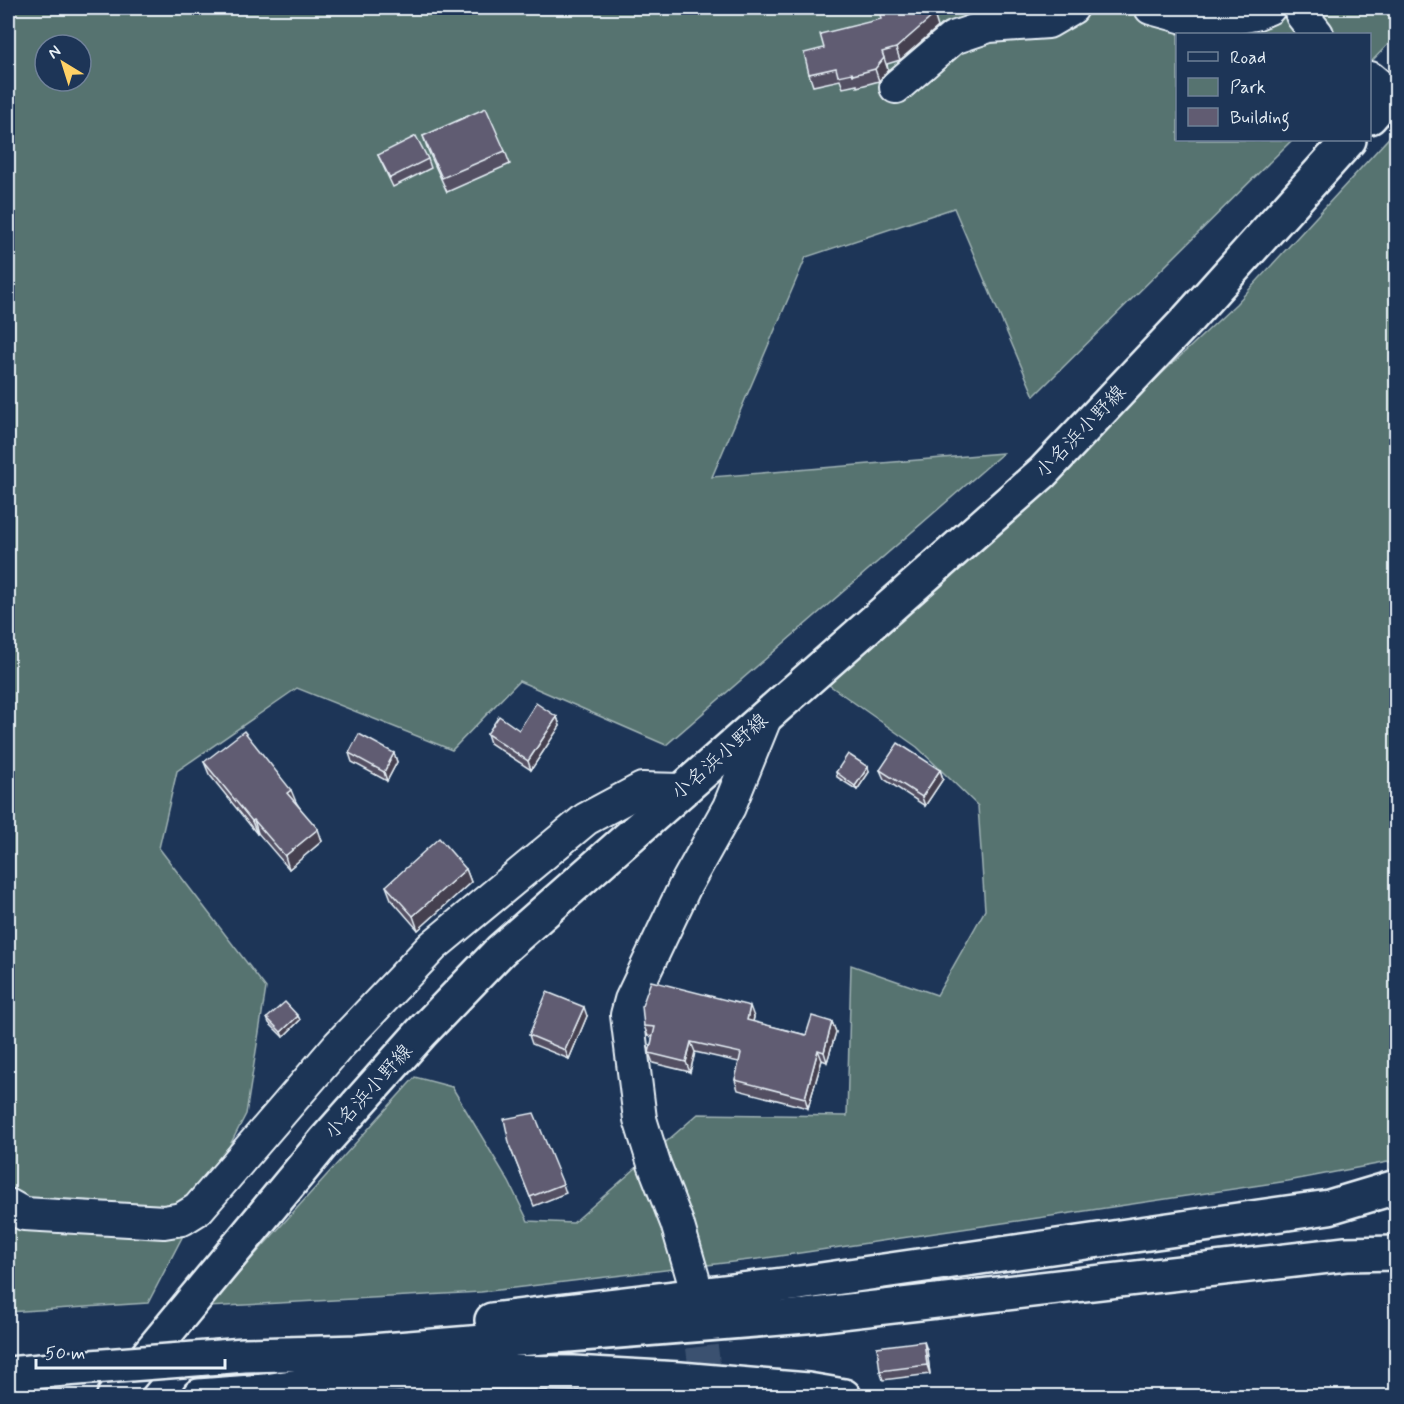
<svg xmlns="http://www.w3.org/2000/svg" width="1404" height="1404" viewBox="0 0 1404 1404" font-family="Mynerve,'Klee One',sans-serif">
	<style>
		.green { fill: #567370; stroke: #9fb2b4; stroke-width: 1.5; fill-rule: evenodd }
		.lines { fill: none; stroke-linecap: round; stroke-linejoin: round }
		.minor-tunnel { stroke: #3b516f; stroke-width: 32; stroke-dasharray: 32 16; stroke-linecap: butt }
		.minor-casing { stroke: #e8f1f8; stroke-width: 36 }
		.major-casing { stroke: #e8f1f8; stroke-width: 38 }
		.highway-casing { stroke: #e8f1f8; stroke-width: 38 }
		.minor { stroke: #1d3557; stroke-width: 32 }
		.major { stroke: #1d3557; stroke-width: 33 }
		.highway { stroke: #1d3557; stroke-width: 33 }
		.highway-bridge-casing { stroke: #e8f1f8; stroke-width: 38; stroke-linecap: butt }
		.highway-bridge { stroke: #1d3557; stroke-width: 33 }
		.wall { fill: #534f62; stroke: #e8f1f8; stroke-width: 1.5 }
		.shaded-wall { fill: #444050; stroke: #e8f1f8; stroke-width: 1.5 }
		.building { fill: #615c72; stroke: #e8f1f8; stroke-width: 1.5 }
		.labels { text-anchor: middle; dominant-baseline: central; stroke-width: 4.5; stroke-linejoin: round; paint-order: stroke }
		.street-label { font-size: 20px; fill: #e8f1f8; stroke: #1d3557 }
	</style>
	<rect width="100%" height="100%" fill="#1d3557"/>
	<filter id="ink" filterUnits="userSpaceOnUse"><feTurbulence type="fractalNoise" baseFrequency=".0167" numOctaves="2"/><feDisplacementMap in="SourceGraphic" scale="12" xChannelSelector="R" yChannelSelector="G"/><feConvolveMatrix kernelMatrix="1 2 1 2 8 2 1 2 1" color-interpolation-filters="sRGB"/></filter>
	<g filter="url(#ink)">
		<!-- green -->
		<g class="green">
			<path d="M8,8H1396V36L1370,63V34H1178V140H1292L1034,396L954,208L806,257L712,477L1003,453L666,745L519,681L452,750L297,688L177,771L159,848L266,988L246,1114L148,1303L8,1312ZM45,45H81V81H45Z"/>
			<path d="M1396,130V1157L1393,1161L1288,1181L766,1258L481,1292L208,1307L415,1077L452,1087L509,1182L528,1221L573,1223L698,1114L847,1116L851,965L937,995L985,910L978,806L917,747L829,685L1236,304Z"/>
		</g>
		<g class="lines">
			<!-- minor-tunnel -->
			<path class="minor-tunnel" d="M696,1299L708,1396"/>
			<defs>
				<g id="minor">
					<path d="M1151,8L1206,23L1255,14L1269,8"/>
					<path d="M1300,8L1302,15L1317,34"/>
					<path d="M1370,78L1390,95"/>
					<path d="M896,87L953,38L989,26L1048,22L1072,8"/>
					<path d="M8,1205L24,1214L164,1222L182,1219L198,1209L339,1045L433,946L586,819L642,789L682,790"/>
					<path d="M693,1278L677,1223L654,1164L640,1119L627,1015L631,1000L685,886L729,807L766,716"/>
				</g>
				<g id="major">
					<path d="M1370,117L1396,87"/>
					<path d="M114,1396L324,1142L421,1033L501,950L1043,472L1187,320L1349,140"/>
				</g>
				<g id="highway">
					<path d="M492,1320L800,1283L1329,1207L1396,1187"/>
					<path d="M182,1360L244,1355L359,1352L806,1316L1346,1254L1396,1253"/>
					<path d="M8,1374L52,1370"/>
					<path d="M199,1396L265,1391L359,1377L476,1372L573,1373L680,1379L808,1390L844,1396"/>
				</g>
			</defs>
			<!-- minor casing -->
			<use href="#minor" class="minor-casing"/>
			<!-- major casing -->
			<use href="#major" class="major-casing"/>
			<!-- highway casing -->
			<use href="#highway" class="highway-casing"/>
			<!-- minor -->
			<use href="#minor" class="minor"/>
			<!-- major -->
			<use href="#major" class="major"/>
			<!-- highway -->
			<use href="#highway" class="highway"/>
			<defs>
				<path id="highway-bridge" d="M52,1370L182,1360"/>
			</defs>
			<!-- highway-bridge casing -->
			<use href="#highway-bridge" class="highway-bridge-casing"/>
			<!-- highway-bridge -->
			<use href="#highway-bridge" class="highway-bridge"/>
		</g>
		<!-- wall -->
		<g class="wall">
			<path d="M938,27L900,60L887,64L888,70L879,81L857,87V85L843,88L840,80L813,86L809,74Z"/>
			<path d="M423,136L505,151L510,164L447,192L428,150Z"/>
			<path d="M378,155L428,159L431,168L393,187Z"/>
			<path d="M557,717L560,726L531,770L490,743L487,734L519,730Z"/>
			<path d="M349,753H394L397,762L387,781L352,762Z"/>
			<path d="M204,762L296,802L322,841L289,869L258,833L257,834L209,774Z"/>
			<path d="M868,767L869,772L857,790L837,777L836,772Z"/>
			<path d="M880,770H940L943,779L925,806L884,779Z"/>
			<path d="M466,869L471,882L418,930L391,899L386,886Z"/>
			<path d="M298,1016L300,1020L283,1037L269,1023L267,1018Z"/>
			<path d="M587,1016L569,1059L532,1044L529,1035Z"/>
			<path d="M754,1017L753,1022L806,1035L832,1022L836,1032L827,1062L822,1060L808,1108L738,1090L735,1080L739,1062L695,1052L690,1072L653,1063L649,1053L653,1037L648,1036L644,1026Z"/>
			<path d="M510,1147L563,1184L566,1193L534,1206Z"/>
			<path d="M927,1350L930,1374L883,1380L880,1371Z"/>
		</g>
		<!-- shaded-wall -->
		<g class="shaded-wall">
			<path d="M932,8L938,27L900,60L896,48Z"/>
			<path d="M882,52L888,70L879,81L875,69Z"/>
			<path d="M557,717L560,726L531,770L528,761Z"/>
			<path d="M394,753L397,762L387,781L384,772Z"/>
			<path d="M868,767L869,772L857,790L855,786Z"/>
			<path d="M940,770L943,779L925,806L922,797Z"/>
			<path d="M291,790L296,802L291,806L287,793Z"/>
			<path d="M254,820L258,833L257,834L252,821Z"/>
			<path d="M318,829L322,841L289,869L285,856Z"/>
			<path d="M466,869L471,882L418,930L413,916Z"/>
			<path d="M750,1006L754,1017L751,1031L747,1020Z"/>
			<path d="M584,1007L587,1016L569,1059L565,1050Z"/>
			<path d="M298,1016L300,1020L283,1037L281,1032Z"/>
			<path d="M832,1022L836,1032L827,1062L824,1052Z"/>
			<path d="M691,1042L695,1052L690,1072L686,1062Z"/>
			<path d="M818,1050L822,1060L808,1108L805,1098Z"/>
			<path d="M924,1341L927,1350L930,1374L927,1365Z"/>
		</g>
		<!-- building -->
		<g class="building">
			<path d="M901,8H932L934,15L896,48L882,52L884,58L875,69L853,75L852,73L838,76L836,68L809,74L804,53L824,48L820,34L881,19L880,14Z"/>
			<path d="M486,108L505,151L442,178L423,136Z"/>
			<path d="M416,136L428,159L390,178L378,155Z"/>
			<path d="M536,703L557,717L528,761L487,734L499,716L519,730Z"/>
			<path d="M244,731L291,790L287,793L318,829L285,856L254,820L252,821L204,762Z"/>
			<path d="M359,734L394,753L384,772L349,753Z"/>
			<path d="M898,743L940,770L922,797L880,770Z"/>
			<path d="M848,754L868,767L855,786L836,772Z"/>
			<path d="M439,838L466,869L413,916L386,886Z"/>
			<path d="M651,981L750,1006L747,1020L806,1035L812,1016L832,1022L824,1052L818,1050L805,1098L735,1080L741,1053L691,1042L686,1062L649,1053L655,1027L644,1026L642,1006Z"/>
			<path d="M547,992L584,1007L565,1050L529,1035Z"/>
			<path d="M285,1002L298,1016L281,1032L267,1018Z"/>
			<path d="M534,1113L563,1184L530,1197L510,1147L504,1119Z"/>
			<path d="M924,1341L927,1365L880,1371L877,1347Z"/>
		</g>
	</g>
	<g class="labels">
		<!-- street labels -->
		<g class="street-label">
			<text transform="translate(1081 432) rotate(-46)">小名浜小野線</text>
			<text transform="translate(720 757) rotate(-41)">小名浜小野線</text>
			<text transform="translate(369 1092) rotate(-48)">小名浜小野線</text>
		</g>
	</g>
	<!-- margin -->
	<rect width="1404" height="1404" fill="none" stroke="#1d3557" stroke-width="30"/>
	<rect x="15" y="15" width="1374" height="1374" fill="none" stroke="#e8f1f8" stroke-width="2" filter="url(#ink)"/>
	<!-- legend -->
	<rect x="1176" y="33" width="195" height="108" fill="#1d3557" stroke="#6e8097" stroke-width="1.5"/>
	<rect x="1188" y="52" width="30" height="9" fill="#1d3557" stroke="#6e8097" stroke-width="1.5"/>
	<text x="1230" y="63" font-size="18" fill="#e8f1f8">Road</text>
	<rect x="1188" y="78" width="30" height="18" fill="#567370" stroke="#6e8097" stroke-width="1.5"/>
	<text x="1230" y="93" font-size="18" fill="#e8f1f8">Park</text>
	<rect x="1188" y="108" width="30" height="18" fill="#615c72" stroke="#6e8097" stroke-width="1.5"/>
	<text x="1230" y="123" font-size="18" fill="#e8f1f8">Building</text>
	<!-- north arrow -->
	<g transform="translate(63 63) rotate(322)"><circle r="28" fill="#1d3557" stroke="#6e8097" stroke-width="1.5"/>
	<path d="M0-4.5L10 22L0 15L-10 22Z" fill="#ffd166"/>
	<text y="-9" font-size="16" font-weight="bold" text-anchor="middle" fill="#e8f1f8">N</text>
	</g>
	<!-- scale -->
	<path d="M36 1359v9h189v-9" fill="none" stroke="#e8f1f8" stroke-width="3"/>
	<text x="45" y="1359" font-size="18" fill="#e8f1f8" stroke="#1d3557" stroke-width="4.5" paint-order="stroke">50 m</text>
</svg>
